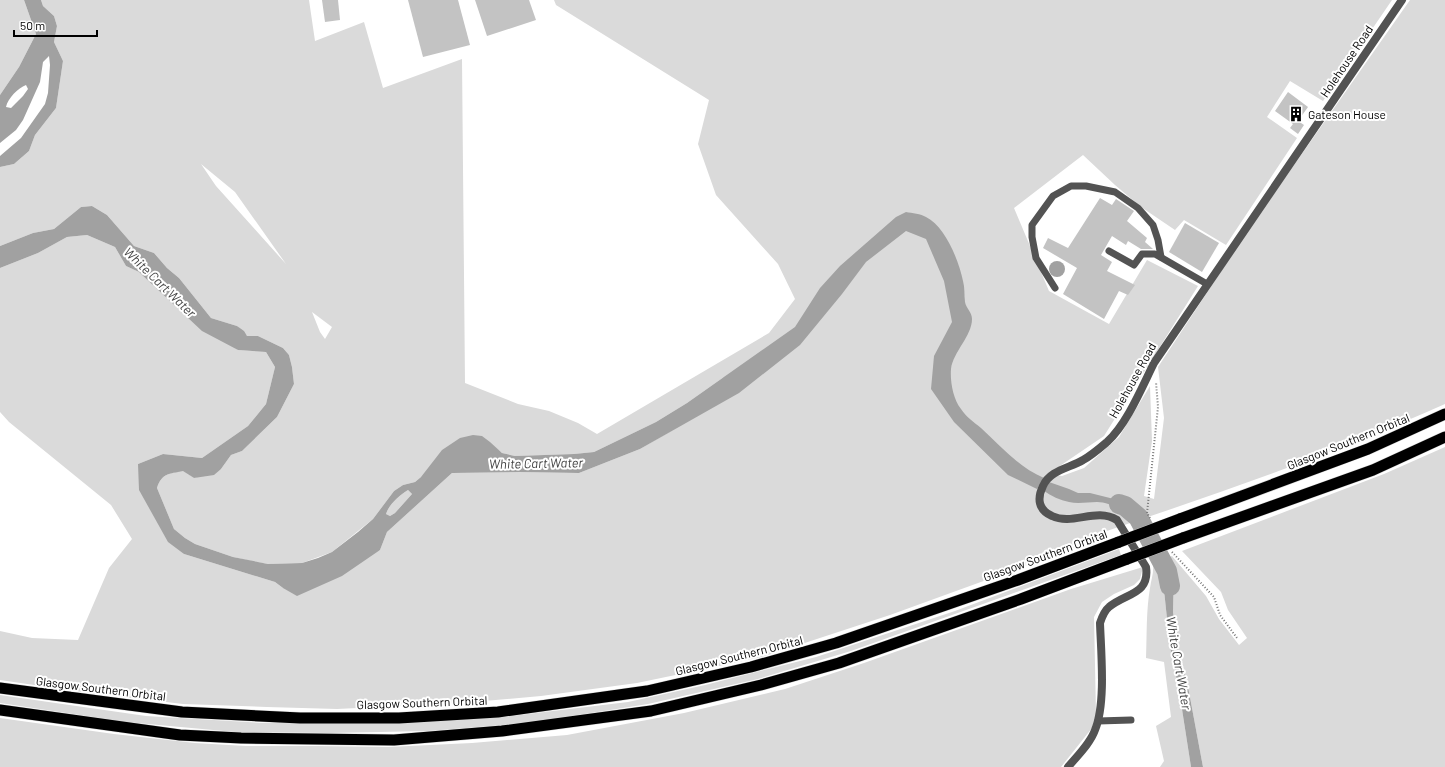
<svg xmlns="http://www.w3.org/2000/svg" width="1445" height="767" viewBox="0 0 1445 767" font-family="Barlow,sans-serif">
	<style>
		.green { fill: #dadada; fill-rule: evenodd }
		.water { fill: #a1a1a1; fill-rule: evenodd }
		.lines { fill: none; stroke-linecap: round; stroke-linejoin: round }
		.river { stroke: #a1a1a1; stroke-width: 20 }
		.building { fill: #c3c3c3 }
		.trunk-casing { stroke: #dbdbdb; stroke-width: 12 }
		.path { stroke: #757575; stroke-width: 2; stroke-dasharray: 1 2; stroke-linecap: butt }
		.service { stroke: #535353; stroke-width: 7 }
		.minor { stroke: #535353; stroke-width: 8 }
		.trunk { stroke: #000; stroke-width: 11 }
		.trunk-bridge-casing { stroke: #dbdbdb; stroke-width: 12; stroke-linecap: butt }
		.trunk-bridge { stroke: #000; stroke-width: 11 }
		.labels { text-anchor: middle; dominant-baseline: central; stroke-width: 4; stroke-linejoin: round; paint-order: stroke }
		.street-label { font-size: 12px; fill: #000; stroke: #fff }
		.poi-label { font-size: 12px; fill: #000; stroke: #fff; text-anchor: start }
		.water-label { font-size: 13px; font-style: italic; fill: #424242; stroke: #fff }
	</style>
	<rect width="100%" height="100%" fill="#fff"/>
	<!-- green -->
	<g class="green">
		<path d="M0,0H24L36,34L19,67L0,95Z"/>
		<path d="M41,0H309L315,41L364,22L383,88L462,59L465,383L518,404L549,411L578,423L597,434L769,333L795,299L778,264L716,195L698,144L709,100L556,5L554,0H1392L1323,101L1290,81L1267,117L1297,138L1226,245L1184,220L1175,230L1141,207L1115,185L1083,155L1014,208L1049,291L1109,324L1147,260L1198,286L1104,436L1048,474L1062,476L1084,468L1119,437L1150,386L1152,441L1144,496L1154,499L1164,418L1158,367L1247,232L1410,0H1445V404C1331,455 1213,495 1095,535L1097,540L890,615L762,657L637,683L541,696L461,703L337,709L267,707L183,704L82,692L0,680V631L32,638L78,640L109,568L132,539L111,505L9,422L0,412V268L38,253L67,237L87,235L115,247L126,266L139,272L238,350L266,352L275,367L266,404L248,426L202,458L163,454L138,464L184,554L275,582L283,588L380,550L387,532L452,473L519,472L579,473L640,449L676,428L724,377L687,403L656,422L594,452L574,454L515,456L502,453L497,449L421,477L415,482L403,485L394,491L373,519L332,552L302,563L268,564L256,562L233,557L195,544L185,538L174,529L157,488C162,473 169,474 183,470L194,478L221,469L231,455L242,451L277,417L294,384L292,367L289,355L283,348L258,336H247L237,326L211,318L179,278L167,268L154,253L134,246L107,215L92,206L81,207L54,229L33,233L0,246V167L14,164L29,151L35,135L56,108L63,61L54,42L57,26L54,16L43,6ZM201,164L235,192L286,264L216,186ZM312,312L332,327L325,339L320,332Z"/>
		<path d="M1445,447V767H1203L1186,676L1181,670L1173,612L1174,571L1165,559L1172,556L1206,596L1219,619L1239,645L1247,638L1228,610L1221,592L1182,551L1384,474Z"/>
		<path d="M408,490L412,494L395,513L390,516L386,514C389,504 400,495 408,490Z"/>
		<path d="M1119,549L1121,555L851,651L758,679L648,704L528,723L428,731L330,733L235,732L126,722L0,703V695L146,716L263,723H400L511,716L628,702L705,685L816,657L955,611Z"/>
		<path d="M1158,561L1162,571L1170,647L1179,690L1191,767H1160L1164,761L1156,726L1171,717L1164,662L1146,658C1147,635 1146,611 1150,588C1151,580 1154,573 1153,564Z"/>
		<path d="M1143,567L1140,579L1134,585L1114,594L1102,602L1094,617L1096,714L1092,728L1061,767H0V718L114,734L195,743L246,746H317L388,747L472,743L567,735L684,713L785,689L864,663L1071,589Z"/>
	</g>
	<!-- water -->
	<g class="water">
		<path d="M24,0H41L43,6L54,16L57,26L54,42L63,61L56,108L35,135L29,151L14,164L0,167V156L21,138L45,104L48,93L50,65L49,56L43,62L40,82L23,120L16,130L0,143V95L19,67L36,34ZM26,85L28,89L23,96L11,108L6,107C8,98 18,88 26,85Z"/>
		<path d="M92,206L107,215L134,246L154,253L167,268L179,278L211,318L237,326L244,331L247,336H258L283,348L289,355L292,367L294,384L277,417L242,451L231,455L221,469L214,475L194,478L183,471C169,474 162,473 157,488L174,529L185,538L195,544L233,557L268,564L302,563L318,558L332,552L358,532L373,519L394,491L403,485L415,482L421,477L442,450L460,438L473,435L482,436L490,442L502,453L515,456L574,454L594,452L656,422L687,403L795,327L820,288L840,266L896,217L906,212C912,213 921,214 926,217C945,226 959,261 963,281C965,288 964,295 965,302C966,308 972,312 972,319C972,336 953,352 951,369C950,381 953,399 961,409C966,417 974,422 981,428C1001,446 1018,467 1044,478L1037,489L1008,475L954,422L931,389L934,356L952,322L944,281L926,239L906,231L866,262L842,294L800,345L739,393L640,449L579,473L519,472L452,473L387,532L380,550L342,576L297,596L283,588L275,582L184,554L168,542L139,490L138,464L163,454L202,458L248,426L266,404L275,367L266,352L238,350L202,331L139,272L126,266L115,247L87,235L67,237L38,253L0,268V246L33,233L54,229L81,207ZM408,490L412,494L395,513L390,516L386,514C389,504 400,495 408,490Z"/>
		<circle cx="1057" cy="269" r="8"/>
		<path d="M1049,482L1069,489L1078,493H1090L1126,502L1137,509L1143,519L1135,522C1128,512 1110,502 1097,502C1088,502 1078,504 1069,502C1060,500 1051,496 1044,491Z"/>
		<path d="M1165,559L1174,570L1173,612L1181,670L1186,676L1203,767H1191L1179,690L1170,647L1162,571L1158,561Z"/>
	</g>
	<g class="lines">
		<!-- river -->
		<path class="river" d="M1119,504L1125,506L1138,517L1167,571L1170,586"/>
	</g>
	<!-- building -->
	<g class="building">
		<path d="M322,0H338L340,20L325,22Z"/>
		<path d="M408,0H458L470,45L423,57Z"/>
		<path d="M475,0H529L536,20L487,36Z"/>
		<path d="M1288,92L1308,107L1298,121L1304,125L1298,134L1290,128L1293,124L1275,111Z"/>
		<path d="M1100,198L1112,205L1116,199L1134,211L1127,221L1147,238L1145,242L1153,249H1141L1128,241L1126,245L1112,236L1101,255L1112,262L1107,271L1135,285L1128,295L1119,291L1104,319L1063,294L1077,268L1043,248L1048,238L1068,248Z"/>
		<path d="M1185,223L1219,243L1202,272L1169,252Z"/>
	</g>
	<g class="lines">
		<defs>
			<g id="trunk">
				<path d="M1180,519L1368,449L1445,414"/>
				<path d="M1183,538L1373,470L1445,437"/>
				<path d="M0,688L182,712L300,718H399L498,712L647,691L751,667L836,643L1018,580L1119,542"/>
				<path d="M0,710L180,735L241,738L394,740L502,731L651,711L761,685L839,663L1021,599L1127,559"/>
			</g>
		</defs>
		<!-- trunk casing -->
		<use href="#trunk" class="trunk-casing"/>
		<!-- path -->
		<g class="path">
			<path d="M1150,518L1147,513L1158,407L1156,382"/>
			<path d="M1172,552L1214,597L1220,615L1237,638"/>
		</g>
		<!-- service -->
		<g class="service">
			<path d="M1109,251L1134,265L1142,254H1155L1207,284"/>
			<path d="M1055,288L1036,258L1032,237V225L1053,196L1071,186H1086L1115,192L1138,208L1153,225L1158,240L1161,257"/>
			<path d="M1098,721L1131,720"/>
		</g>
		<!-- minor -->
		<path class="minor" d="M1068,767C1077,756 1090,744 1095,730C1106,704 1101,652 1100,623C1102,617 1104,611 1109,607C1125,593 1150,595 1146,567L1117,520C1096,507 1073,526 1052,516C1038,510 1037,498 1043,486C1050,470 1070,468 1083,460C1092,455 1100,448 1107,442C1127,424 1142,387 1154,363L1402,0"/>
		<!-- trunk -->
		<use href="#trunk" class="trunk"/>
		<defs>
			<g id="trunk-bridge">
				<path d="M1119,542L1180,519"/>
				<path d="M1127,559L1183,538"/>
			</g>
		</defs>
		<!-- trunk-bridge casing -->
		<use href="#trunk-bridge" class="trunk-bridge-casing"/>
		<!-- trunk-bridge -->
		<use href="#trunk-bridge" class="trunk-bridge"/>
	</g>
	<!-- icons -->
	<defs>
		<symbol id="building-bare" viewBox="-9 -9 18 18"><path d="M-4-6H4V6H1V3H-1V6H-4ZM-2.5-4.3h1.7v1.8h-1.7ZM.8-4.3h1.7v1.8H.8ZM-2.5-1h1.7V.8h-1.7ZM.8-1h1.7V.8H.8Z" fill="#000" stroke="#fff" stroke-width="2.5" paint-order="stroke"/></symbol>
	</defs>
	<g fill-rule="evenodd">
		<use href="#building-bare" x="1285" y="103" width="22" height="22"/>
	</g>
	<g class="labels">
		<!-- street labels -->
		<g class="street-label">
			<text transform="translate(1346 61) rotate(-56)">Holehouse Road</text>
			<text transform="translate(1132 380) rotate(-61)">Holehouse Road</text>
			<text transform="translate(1348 441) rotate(-22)">Glasgow Southern Orbital</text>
			<text transform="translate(1045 555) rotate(-20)">Glasgow Southern Orbital</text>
			<text transform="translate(739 655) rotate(-14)">Glasgow Southern Orbital</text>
			<text transform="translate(101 688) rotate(7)">Glasgow Southern Orbital</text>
			<text transform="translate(422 702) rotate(-2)">Glasgow Southern Orbital</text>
		</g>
		<!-- poi labels -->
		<g class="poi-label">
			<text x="1308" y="114">Gateson House</text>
		</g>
		<!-- water labels -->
		<g class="water-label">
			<text transform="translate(160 282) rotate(44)">White Cart Water</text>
			<text transform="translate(536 463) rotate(-1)">White Cart Water</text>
			<text transform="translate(1179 663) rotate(80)">White Cart Water</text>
		</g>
	</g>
	<!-- scale -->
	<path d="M14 30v6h83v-6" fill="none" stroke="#000000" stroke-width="2"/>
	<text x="20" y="30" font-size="12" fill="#000000" stroke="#ffffff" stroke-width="3" paint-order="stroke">50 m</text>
</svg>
